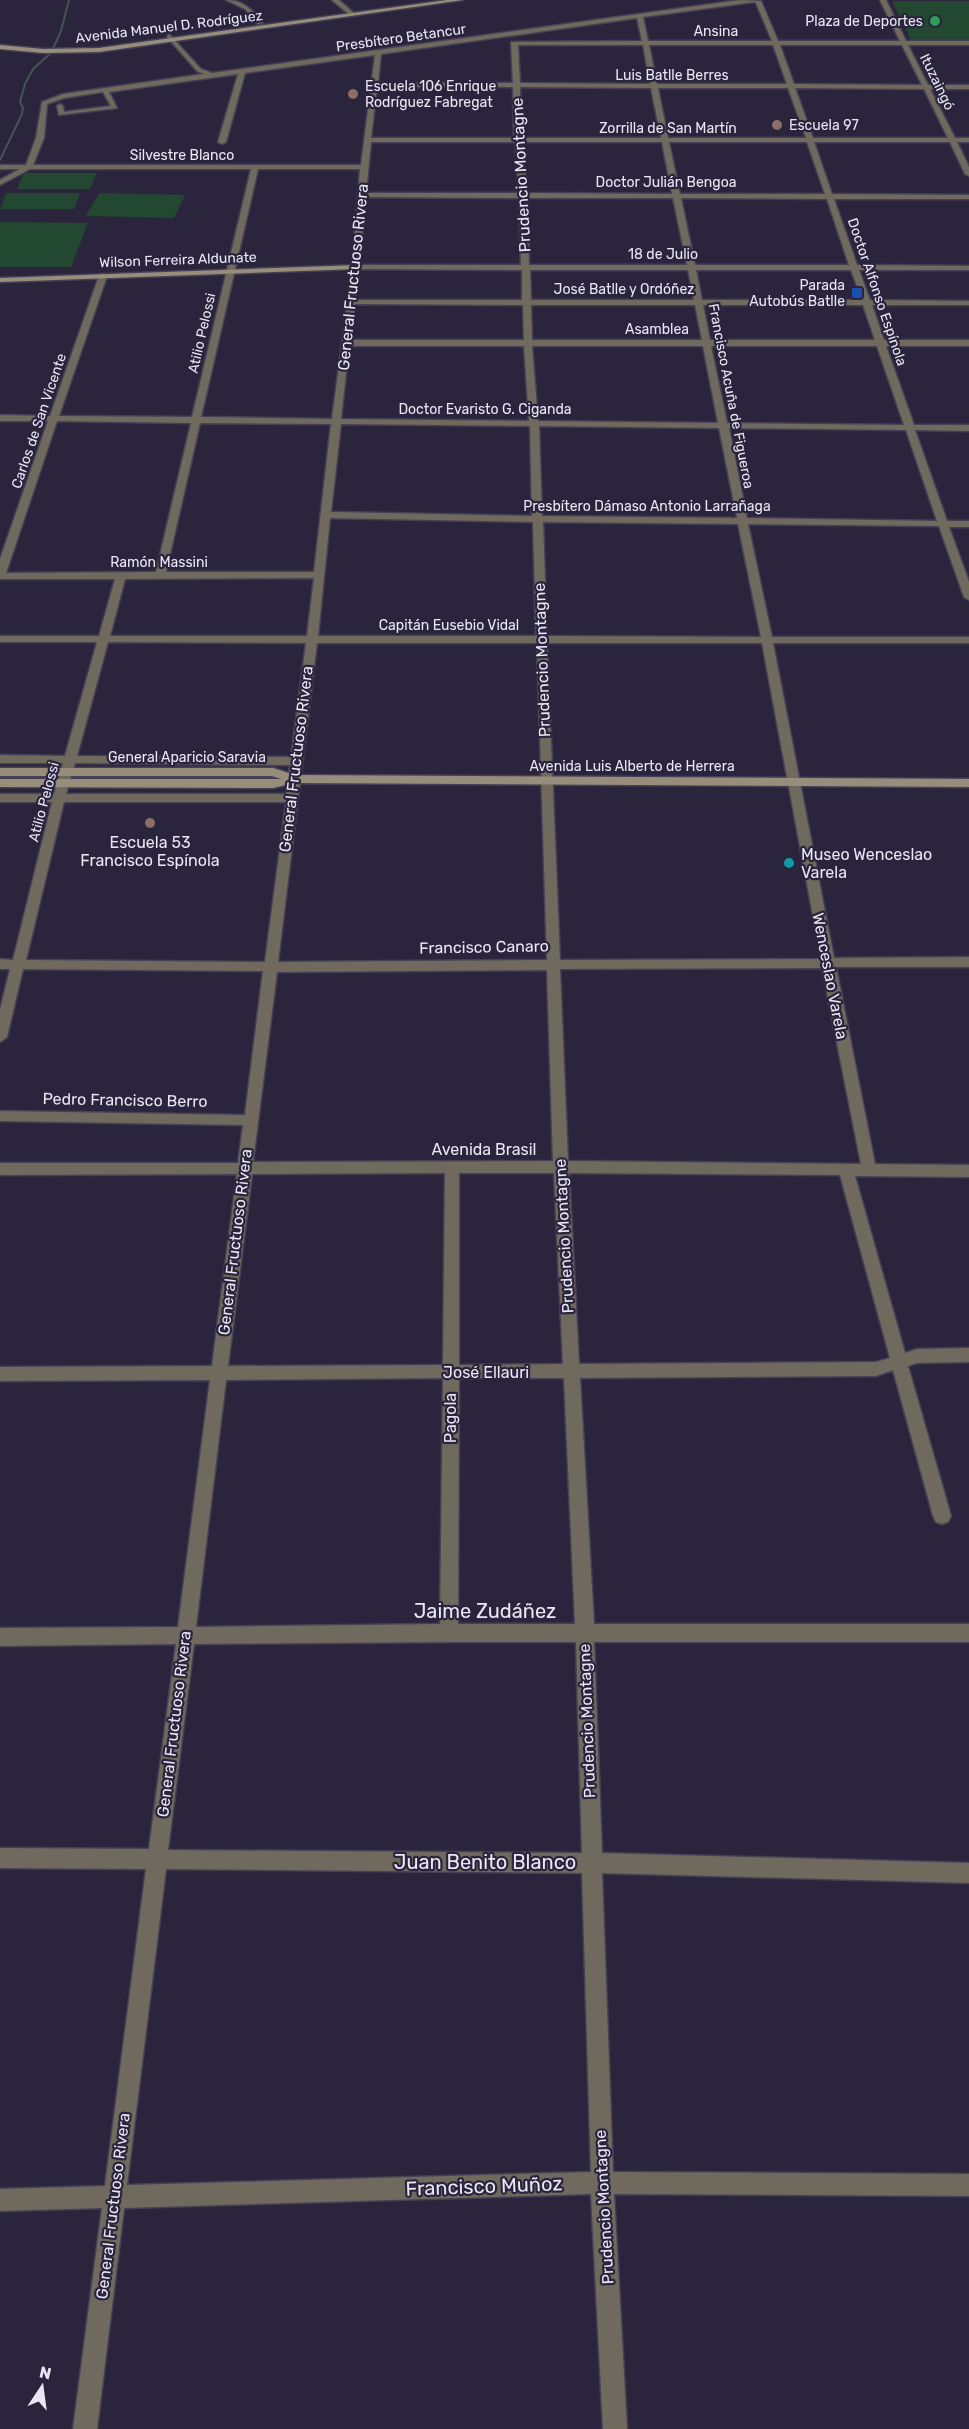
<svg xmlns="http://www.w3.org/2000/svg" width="969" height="2429" viewBox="0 0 969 2429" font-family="Rubik,sans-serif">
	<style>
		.green { fill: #234831 }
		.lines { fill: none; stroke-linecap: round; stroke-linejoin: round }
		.stream { stroke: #465256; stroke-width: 2 }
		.street-casing { stroke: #454056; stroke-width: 3 }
		.secondary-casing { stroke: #454056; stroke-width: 3 }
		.street { fill: #6f695e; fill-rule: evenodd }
		.secondary { fill: #968d7b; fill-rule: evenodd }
		.leisure-dot { fill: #2e9e5b; stroke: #2a253c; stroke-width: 2 }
		.education-dot { fill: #8d6e63; stroke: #2a253c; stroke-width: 2 }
		.transit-dot { fill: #1a4fb4; stroke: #2a253c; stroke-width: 2 }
		.culture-dot { fill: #0f9aa8; stroke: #2a253c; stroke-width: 2 }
		.labels { text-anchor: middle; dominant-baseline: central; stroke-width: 4.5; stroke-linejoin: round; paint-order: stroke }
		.far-poi-label { font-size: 14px; fill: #e9e6f6; stroke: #2a253c; text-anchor: end }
		.far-street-label { font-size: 14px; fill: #e9e6f6; stroke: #2a253c }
		.street-label { font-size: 16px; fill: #e9e6f6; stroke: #2a253c }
		.poi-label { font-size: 16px; fill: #e9e6f6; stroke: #2a253c }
		.near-street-label { font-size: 20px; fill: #e9e6f6; stroke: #2a253c }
	</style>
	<rect width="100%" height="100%" fill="#2a253c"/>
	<!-- green -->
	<g class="green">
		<path d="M969,1V40H911L892,1Z"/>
		<path d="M24,173H97L90,189H17Z"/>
		<path d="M6,193H80L74,209H0Z"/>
		<path d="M99,193L185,195L174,218L86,216Z"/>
		<path d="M0,222L88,223L71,267H0Z"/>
	</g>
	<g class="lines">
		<!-- stream -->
		<path class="stream" d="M0,160L22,114L23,108L20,102L25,84L33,69L51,53L61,31L69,0"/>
		<defs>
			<g id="street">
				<path d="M226,0C243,0 253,10 263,23L258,24L245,9Z"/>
				<path d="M332,0H339L356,15L351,16Z"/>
				<path d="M740,0L761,1L778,41H900L880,0H886L906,41H969V45H908L928,85H969V89H930L955,138H969V142H957L969,167V176L965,174L950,142H814L832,194L969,195V199H834L857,265L969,266V270H859L870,300L969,301V305H872L884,340H969V346H886L914,425H969V431L915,430L947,521H969V527H949L969,582V600L964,597L939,526L748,524L772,637H969V643H773L834,958L969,957V967H836L875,1164L969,1165V1177L855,1176L905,1353L917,1349L969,1348V1362L917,1363L908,1366L951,1516L948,1522L942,1524L936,1522L933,1516L893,1370L876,1376L580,1378L594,1624H969V1642H594L602,1853L969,1863V1883L602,1873L613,2172L969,2174V2196L614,2194L627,2429H603L591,2194L124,2208L97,2429H73L102,2208L0,2211V2189L105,2186L146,1869L0,1868V1848L149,1849L176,1644L0,1646V1628L178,1627L210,1380L0,1381V1367L212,1366L237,1174L0,1175V1163H238L243,1125L0,1121V1111L245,1115L263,971L23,969L7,1037L0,1042V1010L10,969H0V959L13,960L52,802H0V794H54L63,763H0V755L65,756L97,642H0V636H99L115,579H0V559L48,421H0V415L50,416L99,276L103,274L107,276L59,416L192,417L251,169H30L0,185V180L20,169H0V165H26L36,138L42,102L63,94L204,74L197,71L167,37L169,34L201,69L212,73ZM754,2L756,3L772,41H648L643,17ZM637,18L642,41L511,42L513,83H378L381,54ZM518,45H643L650,84L520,83ZM649,45H773L787,84H657ZM780,45H902L922,85L794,84ZM375,55L361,165H33L44,138L47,104L64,98L103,92L111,106L64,112L63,106L60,104L57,106L59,115L117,108L109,92L238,74L218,142L222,144L226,142L245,73ZM377,87H513L514,138H371ZM520,87L651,88L661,138H521ZM658,88H788L806,138H668ZM795,88L924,89L948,138H813ZM371,142H515L519,193H366ZM522,142H662L672,194L527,193ZM669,142H807L825,194H680ZM258,169H360L352,267L332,419L201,417ZM365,197L519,198L521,265H360ZM527,198H673L687,265H529ZM681,198L827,199L849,265H695ZM360,269L522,270V300H355ZM530,270H688L694,300H531ZM696,270H851L862,300H702ZM355,304L523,305L524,340H350ZM531,305H695L702,340H532ZM703,305H863L875,340H710ZM349,346H524L529,421L341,419ZM532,346H703L718,423L538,421ZM711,346H877L904,425L727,423ZM57,421L191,423L156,572L6,573ZM200,423L331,424L314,572H166ZM341,424L530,426L532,516L331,512ZM539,426L719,428L737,518L542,516ZM729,428L906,430L937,521L747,518ZM330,518L533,522L536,636H318ZM543,522L738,524L761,637L547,636ZM314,578L307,636H110L125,579ZM108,642L306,643L291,757L77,756ZM317,643H537L547,960L278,962ZM547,643H762L821,959L560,960ZM75,763L290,765L286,794H66ZM64,802H286L265,962L26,960ZM822,968L861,1164L568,1161L560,969ZM547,970L553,1161L253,1162L277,972ZM445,1173L443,1365L228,1366L252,1174ZM459,1173H554L563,1364L459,1365ZM569,1173L840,1175L890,1358L876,1362L579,1364ZM443,1378L440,1624L196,1627L226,1380ZM459,1378H564L575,1624H458ZM449,1642H576L582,1853L168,1850L194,1644ZM166,1869L582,1873L591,2172L127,2185Z"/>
			</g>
			<g id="secondary">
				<path d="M447,0H463L99,52L43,53L0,49V45L43,49L99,48Z"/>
				<path d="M359,265V269H356L0,282V278Z"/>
				<path d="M0,768H273L295,775L969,779V787L294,783L273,788L0,787V779H281L272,776H0Z"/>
			</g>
		</defs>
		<!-- street casing -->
		<use href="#street" class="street-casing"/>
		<!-- secondary casing -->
		<use href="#secondary" class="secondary-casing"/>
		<!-- street -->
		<use href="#street" class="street"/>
		<!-- secondary -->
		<use href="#secondary" class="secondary"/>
	</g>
	<!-- markers -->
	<circle class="leisure-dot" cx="935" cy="21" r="6"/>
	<g class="education-dot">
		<circle cx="353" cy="94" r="6"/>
		<circle cx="777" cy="125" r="6"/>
		<circle cx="150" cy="823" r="6"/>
	</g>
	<rect class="transit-dot" x="851" y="287" width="12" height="12" rx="3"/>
	<circle class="culture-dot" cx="789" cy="863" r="6"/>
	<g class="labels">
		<!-- far-poi labels -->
		<g class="far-poi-label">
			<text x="923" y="21">Plaza de Deportes</text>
			<text x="365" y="86" text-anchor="start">Escuela 106 Enrique<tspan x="365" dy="16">Rodríguez Fabregat</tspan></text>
			<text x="789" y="125" text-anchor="start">Escuela 97</text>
			<text x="845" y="285">Parada<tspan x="845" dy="16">Autobús Batlle</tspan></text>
		</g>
		<!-- far-street labels -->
		<g class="far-street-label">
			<text transform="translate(169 27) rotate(-7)">Avenida Manuel D. Rodríguez</text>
			<text x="716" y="31">Ansina</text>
			<text transform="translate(401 38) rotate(-8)">Presbítero Betancur</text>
			<text x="672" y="75">Luis Batlle Berres</text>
			<text transform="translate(937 82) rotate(64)">Ituzaingó</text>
			<text x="668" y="128">Zorrilla de San Martín</text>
			<text x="182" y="155">Silvestre Blanco</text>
			<text x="666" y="182">Doctor Julián Bengoa</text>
			<text x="663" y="254">18 de Julio</text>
			<text transform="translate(178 260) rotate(-2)">Wilson Ferreira Aldunate</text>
			<text x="624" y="289">José Batlle y Ordóñez</text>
			<text transform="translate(877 292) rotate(71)">Doctor Alfonso Espínola</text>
			<text x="657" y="329">Asamblea</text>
			<text transform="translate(202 333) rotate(-77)">Atilio Pelossi</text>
			<text transform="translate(731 396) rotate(79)">Francisco Acuña de Figueroa</text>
			<text x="485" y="409">Doctor Evaristo G. Ciganda</text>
			<text transform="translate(39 421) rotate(-71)">Carlos de San Vicente</text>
			<text x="647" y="506">Presbítero Dámaso Antonio Larrañaga</text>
			<text x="159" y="562">Ramón Massini</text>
			<text x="449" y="625">Capitán Eusebio Vidal</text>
			<text x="187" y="757">General Aparicio Saravia</text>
			<text x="632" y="766">Avenida Luis Alberto de Herrera</text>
			<text transform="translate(44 802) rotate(-75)">Atilio Pelossi</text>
		</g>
		<!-- street labels -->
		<g class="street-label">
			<text transform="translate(521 175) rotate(-93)">Prudencio Montagne</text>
			<text transform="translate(353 277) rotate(-84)">General Fructuoso Rivera</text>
			<text transform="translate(542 660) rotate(-92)">Prudencio Montagne</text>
			<text transform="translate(296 759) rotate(-83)">General Fructuoso Rivera</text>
			<text transform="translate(484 947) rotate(-1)">Francisco Canaro</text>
			<text transform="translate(830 976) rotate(79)">Wenceslao Varela</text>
			<text transform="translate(125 1100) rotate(1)">Pedro Francisco Berro</text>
			<text x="484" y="1149">Avenida Brasil</text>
			<text transform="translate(564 1236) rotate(-93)">Prudencio Montagne</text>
			<text transform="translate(235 1242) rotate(-83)">General Fructuoso Rivera</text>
			<text x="486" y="1372">José Ellauri</text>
			<text transform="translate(450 1418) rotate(-90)">Pagola</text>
			<text transform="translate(587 1721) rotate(-92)">Prudencio Montagne</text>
			<text transform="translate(174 1724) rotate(-83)">General Fructuoso Rivera</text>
			<text transform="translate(113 2206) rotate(-83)">General Fructuoso Rivera</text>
			<text transform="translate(604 2207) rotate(-93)">Prudencio Montagne</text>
		</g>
		<!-- poi labels -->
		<g class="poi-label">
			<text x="150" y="842">Escuela 53<tspan x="150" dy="18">Francisco Espínola</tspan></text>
			<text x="801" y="854" text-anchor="start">Museo Wenceslao<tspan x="801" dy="18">Varela</tspan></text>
		</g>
		<!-- near-street labels -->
		<g class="near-street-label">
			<text x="485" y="1611">Jaime Zudáñez</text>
			<text x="485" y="1862">Juan Benito Blanco</text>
			<text transform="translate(484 2186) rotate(-2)">Francisco Muñoz</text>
		</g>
	</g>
	<!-- north arrow -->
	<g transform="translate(42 2387) rotate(13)" stroke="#2a253c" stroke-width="4.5" paint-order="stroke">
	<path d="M0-4.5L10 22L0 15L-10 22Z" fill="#e9e6f6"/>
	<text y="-9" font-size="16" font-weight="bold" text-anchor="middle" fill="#e9e6f6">N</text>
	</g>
</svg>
